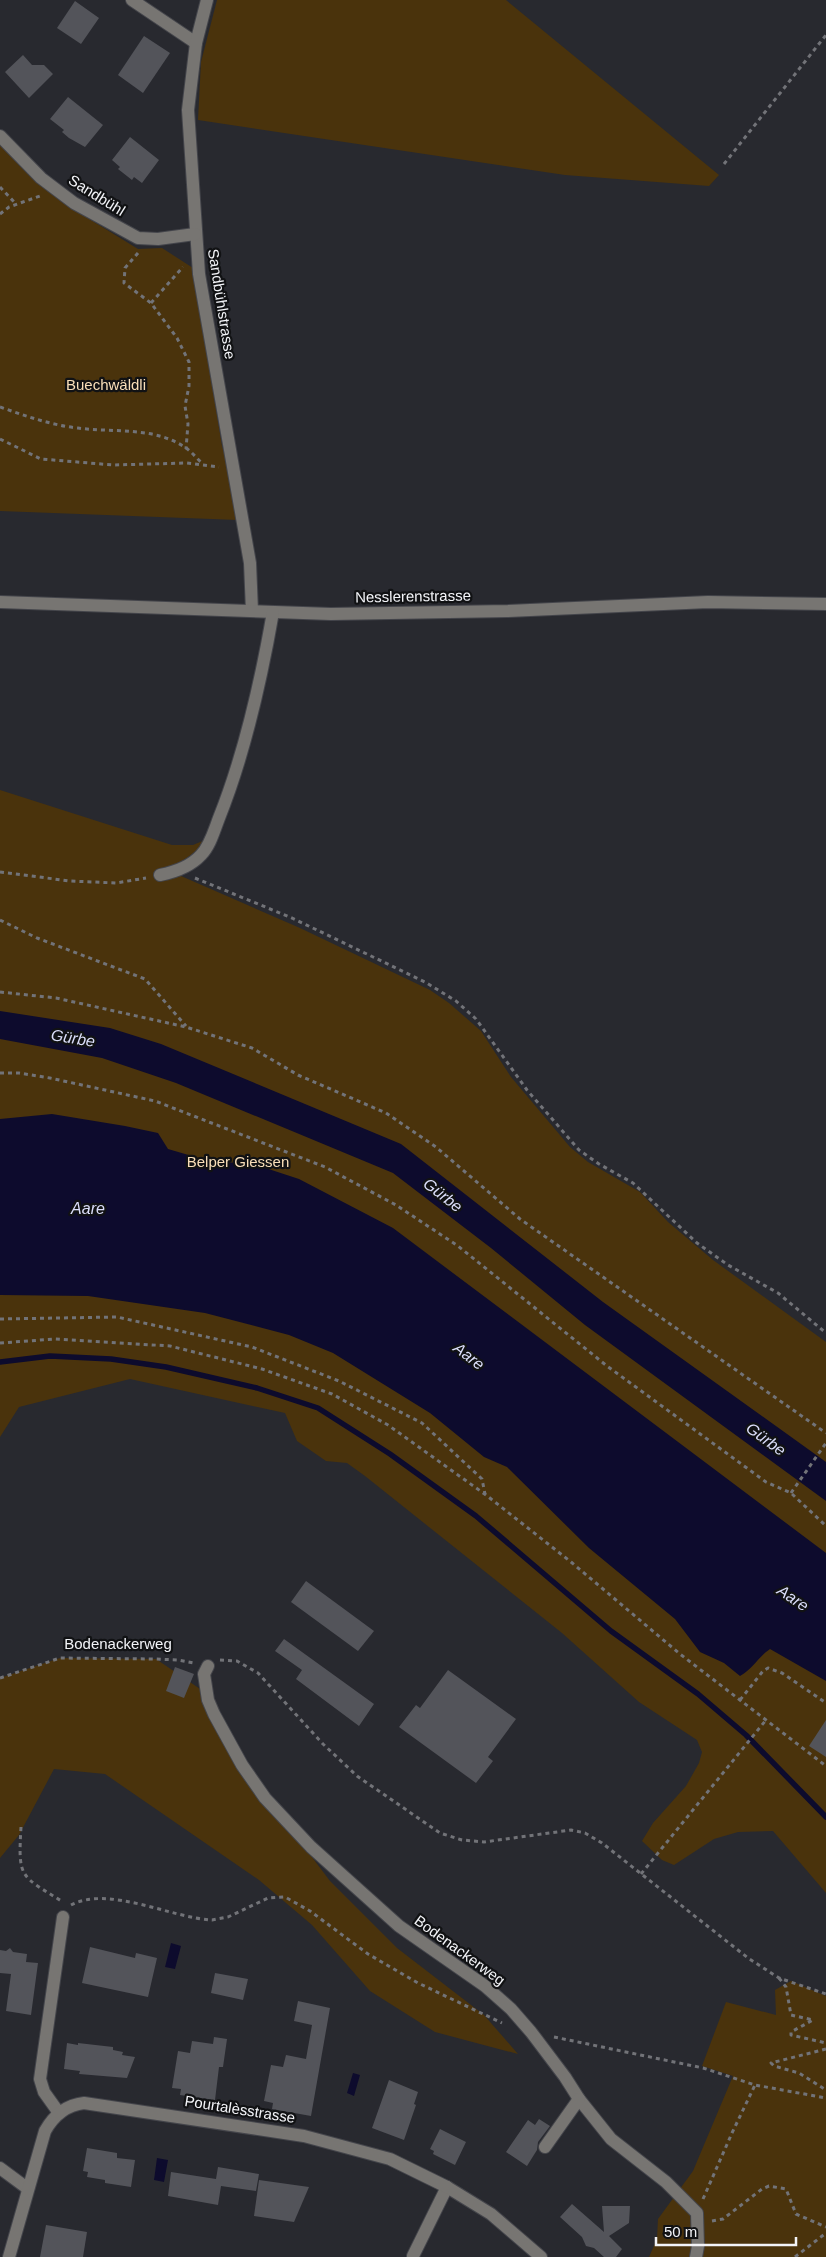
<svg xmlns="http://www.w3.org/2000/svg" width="826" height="2257" viewBox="0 0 826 2257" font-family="Helvetica,sans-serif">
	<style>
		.green { fill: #4a330c }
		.water { fill: #0d0b2d }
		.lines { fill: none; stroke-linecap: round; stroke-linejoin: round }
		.stream { stroke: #0d0b2d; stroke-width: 5.5 }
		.building { fill: #53545a }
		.minor-casing { stroke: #44454b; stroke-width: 14 }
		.path { stroke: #727378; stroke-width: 3; stroke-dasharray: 4 4; stroke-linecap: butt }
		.minor { stroke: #777572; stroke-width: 12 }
		.labels { text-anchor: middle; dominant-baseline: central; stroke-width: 4.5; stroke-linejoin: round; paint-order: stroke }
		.street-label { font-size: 15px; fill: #f3f4f8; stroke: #111214 }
		.park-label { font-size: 15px; fill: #f9dfb9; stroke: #111214 }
		.water-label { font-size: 16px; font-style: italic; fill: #dbdefa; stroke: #111214 }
	</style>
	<rect width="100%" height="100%" fill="#28292f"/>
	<!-- green -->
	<g class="green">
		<path d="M217,0H506L719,175L709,186L565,175L198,120L201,62Z"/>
		<path d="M0,145L36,182L86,217L138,249L162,248L193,268L222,446L232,477L238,520L0,511Z"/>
		<path d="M0,790L172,845H193L205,840C194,856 182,861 165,869L300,928L430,990L449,1003L481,1031L511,1077L570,1147L588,1162L640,1192L668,1222L713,1260L826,1342V1893L773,1831L738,1832L714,1839L674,1865L662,1860L642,1841L653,1823L686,1786L699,1763L702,1752L697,1740L639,1702L562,1633L365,1476L347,1463L326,1461L297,1441L285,1413L130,1379L19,1407L0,1437Z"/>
		<path d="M60,1658L156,1659L209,1695L247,1771L330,1881L397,1948L484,2015L518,2054L435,2032L370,1991L312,1925L259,1880L105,1774L54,1769L19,1835L0,1858V1678Z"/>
		<path d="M791,1981L826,1996V2257H649L657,2239L658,2219L693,2171L733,2076L702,2066L726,2002L776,2015L775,1990Z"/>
	</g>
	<!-- water -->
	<g class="water">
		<path d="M0,1011L110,1028L161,1044L401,1144L603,1302L826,1462V1501L585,1325L491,1248L393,1173L176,1083L102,1058L0,1039Z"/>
		<path d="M52,1114L125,1126L158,1133L168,1149L209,1161L253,1164L299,1179L393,1228L826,1553V1681L770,1649C757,1658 754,1668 740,1676L724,1663L700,1652L675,1619L589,1548L507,1467L484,1457L430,1413L333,1353L289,1335L205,1313L88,1296L0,1295V1119Z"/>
		<path d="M171,1943L181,1946L175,1969L165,1967Z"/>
		<path d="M353,2073L360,2075L354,2096L347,2093Z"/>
		<path d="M157,2158L168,2160L164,2182L154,2180Z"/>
	</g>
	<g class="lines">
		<!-- stream -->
		<path class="stream" d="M0,1362L50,1356L111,1359L166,1367L257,1388L318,1408L390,1454L476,1516L611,1631L698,1694L746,1735L826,1817"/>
	</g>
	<!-- building -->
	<g class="building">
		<path d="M75,1L99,18L81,44L57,28Z"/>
		<path d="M144,36L170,53L143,93L118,75Z"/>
		<path d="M23,55L32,65H44L53,74L29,98L5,72Z"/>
		<path d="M68,97L103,125L85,147L69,138L62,132L64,130L50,119Z"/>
		<path d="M130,137L159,160L142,183L134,177L132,180L118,169L120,167L112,160Z"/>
		<path d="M306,1581L374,1631L358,1651L291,1602Z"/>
		<path d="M284,1639L374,1704L359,1726L296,1679L302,1670L275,1651Z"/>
		<path d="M175,1667L194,1674L184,1698L166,1691Z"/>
		<path d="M448,1670L516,1719L488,1757L493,1761L476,1783L399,1727L416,1705L420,1708Z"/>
		<path d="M826,1720V1757L809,1746Z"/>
		<path d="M90,1947L135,1958L136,1953L157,1958L148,1997L82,1983Z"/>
		<path d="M10,1948L13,1952L27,1954L26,1962L38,1963L31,2015L6,2011L11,1974L0,1973V1950L6,1951Z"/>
		<path d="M215,1973L248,1979L243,2000L211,1993Z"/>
		<path d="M298,2001L330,2008L311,2116L272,2109L273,2103L264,2101L271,2065L283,2067L286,2055L306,2059L312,2025L294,2021Z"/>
		<path d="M214,2037L227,2039L223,2067H219L215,2100L180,2095L181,2089L172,2088L178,2051L190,2053L192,2041L213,2044Z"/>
		<path d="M67,2043L78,2045V2043L113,2047V2050L123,2052L122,2055L135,2057L127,2078L79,2074L80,2071L64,2069Z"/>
		<path d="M389,2080L418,2092L414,2104L416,2105L404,2140L372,2128Z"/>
		<path d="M539,2119L550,2126L538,2142L537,2150L527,2166L506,2152L528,2120L535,2125Z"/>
		<path d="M440,2129L466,2142L455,2165L433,2154L434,2151L430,2149Z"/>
		<path d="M87,2148L117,2153V2158L135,2160L131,2187L105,2183V2180L87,2177L88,2172L83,2171Z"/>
		<path d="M218,2167L259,2174L256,2191L221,2186L218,2205L168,2196L171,2172L216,2179Z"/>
		<path d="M259,2180L309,2187L294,2222L254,2216Z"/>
		<path d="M572,2204L604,2232L602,2206H630L629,2223L609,2236L622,2249L616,2257H604L594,2248L586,2246L582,2237L560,2217Z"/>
		<path d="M46,2225L87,2232L83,2257H40Z"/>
	</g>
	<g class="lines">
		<defs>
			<g id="minor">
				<path d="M132,0L196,43"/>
				<path d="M207,0L196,43L188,110L199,274L250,563L252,611"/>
				<path d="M0,136L41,178L74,203L138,238L158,239L195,234"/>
				<path d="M0,602L331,614L508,611L708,602L826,604"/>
				<path d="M160,875C175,872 190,867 201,855C210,846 214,831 219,818C245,753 261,681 273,612"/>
				<path d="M208,1666L204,1674L208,1700L214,1714L242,1765L265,1798L311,1847L399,1926L485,1986L511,2009L531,2032L565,2077L579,2099L611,2139L666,2182L697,2213L698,2246L696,2257"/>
				<path d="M59,2113L44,2092L40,2079L63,1917"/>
				<path d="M545,2147L579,2099"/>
				<path d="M0,2168L27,2188"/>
				<path d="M413,2256L447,2187"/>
				<path d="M9,2257L45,2131C54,2115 66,2105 84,2103L304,2136L390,2159L447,2187L491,2214L541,2257"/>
			</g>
		</defs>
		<!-- minor casing -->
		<use href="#minor" class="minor-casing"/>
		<!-- path -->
		<g class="path">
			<path d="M724,164L826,35"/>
			<path d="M0,187L16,204"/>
			<path d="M0,214L9,207L40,196"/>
			<path d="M138,253L125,268L124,283L151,303L177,338L189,362V386L185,406L188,424L186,449"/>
			<path d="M151,303L183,267"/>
			<path d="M0,407C26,416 50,425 78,428C114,433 154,426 186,448C192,452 197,459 203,464"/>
			<path d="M0,439L41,459L113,465L187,463L219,467"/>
			<path d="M0,872L70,881L116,883L146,878"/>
			<path d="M195,878L292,918L425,982L456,1001L476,1019L527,1090L579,1150L599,1164L633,1183L697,1243L728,1265L778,1293L826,1333"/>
			<path d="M0,920L37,938L145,979L186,1026"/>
			<path d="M0,992L56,998L186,1027L252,1048L298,1075L386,1113L436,1147L520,1219L826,1433"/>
			<path d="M0,1073H19L50,1078L155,1101L325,1167L396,1205L458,1246L607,1366L766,1482L791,1493L826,1526"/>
			<path d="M0,1319L117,1317L252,1347L339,1381L422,1423L482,1479L485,1494"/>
			<path d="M0,1343L55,1339L170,1346L262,1369L332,1394L388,1425L486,1495L571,1562L680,1654L826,1766"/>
			<path d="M791,1493L826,1443"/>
			<path d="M220,1660L237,1661L258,1673L323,1744L357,1776L440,1833L462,1840L484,1842L571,1830L585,1833L602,1843L748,1958L779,1978L826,1994"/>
			<path d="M0,1678L60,1658L156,1659L178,1660L194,1663"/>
			<path d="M740,1700L763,1671L768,1668L782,1673L826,1703"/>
			<path d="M21,1827C18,1879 20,1875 63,1902"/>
			<path d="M641,1874L766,1720"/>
			<path d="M71,1905C109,1885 171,1918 212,1920L228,1917L268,1898L285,1897L310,1911L368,1954L418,1983L502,2023"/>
			<path d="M779,1978L786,1987L791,2015L813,2020L791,2032V2035L826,2043"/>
			<path d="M554,2037L703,2068L755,2085L826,2098"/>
			<path d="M826,2049L771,2063L774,2066L799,2073L826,2090"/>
			<path d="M703,2199L732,2133L755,2085"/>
			<path d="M712,2221L723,2219L762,2189L769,2186L786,2189L796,2214L826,2227"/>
			<path d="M795,2257L826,2233"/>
		</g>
		<!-- minor -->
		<use href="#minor" class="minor"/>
	</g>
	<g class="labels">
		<!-- street labels -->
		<g class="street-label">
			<text transform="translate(97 195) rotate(32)">Sandbühl</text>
			<text transform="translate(222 304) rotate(81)">Sandbühlstrasse</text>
			<text transform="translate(413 596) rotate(-1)">Nesslerenstrasse</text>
			<text x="118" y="1643">Bodenackerweg</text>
			<text transform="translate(460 1950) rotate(36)">Bodenackerweg</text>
			<text transform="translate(240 2109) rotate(9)">Pourtalèsstrasse</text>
		</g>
		<!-- park labels -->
		<g class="park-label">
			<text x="106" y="384">Buechwäldli</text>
			<text x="238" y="1161">Belper Giessen</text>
		</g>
		<!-- water labels -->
		<g class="water-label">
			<text transform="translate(73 1038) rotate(9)">Gürbe</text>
			<text transform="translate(443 1195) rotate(38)">Gürbe</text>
			<text x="88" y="1208">Aare</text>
			<text transform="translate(469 1356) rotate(38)">Aare</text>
			<text transform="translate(766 1439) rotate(36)">Gürbe</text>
			<text transform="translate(793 1598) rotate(34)">Aare</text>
		</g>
	</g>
	<!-- scale -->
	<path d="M656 2237v8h140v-8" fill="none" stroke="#f3f4f8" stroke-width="2.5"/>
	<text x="664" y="2237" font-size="15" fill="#f3f4f8" stroke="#111214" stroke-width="4" paint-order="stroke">50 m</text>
</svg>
